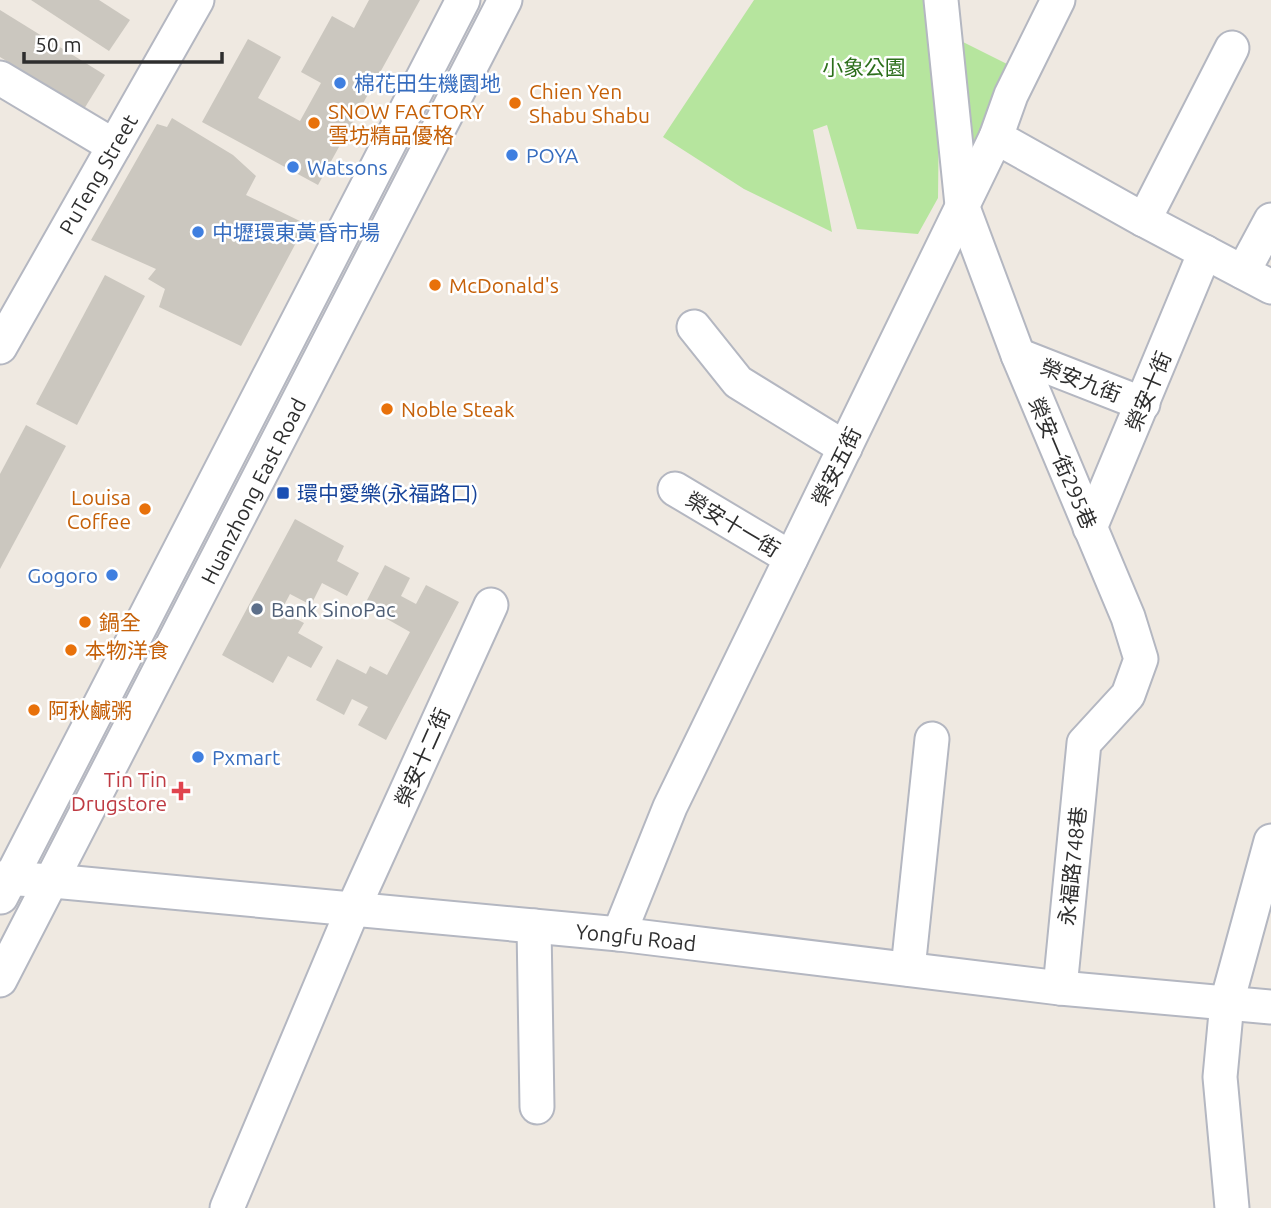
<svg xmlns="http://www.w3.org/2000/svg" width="1271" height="1208" viewBox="0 0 1271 1208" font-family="Ubuntu,'Noto Sans TC',sans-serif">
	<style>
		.green { fill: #b6e59e }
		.building { fill: #cbc7bf }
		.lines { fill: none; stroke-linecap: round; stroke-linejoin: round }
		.minor-casing { stroke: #b4b7c1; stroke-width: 37 }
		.minor { stroke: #fff; stroke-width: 33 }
		.shop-dot { fill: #3f7fe0; stroke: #fff; stroke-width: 2.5 }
		.food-dot { fill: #e8710a; stroke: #fff; stroke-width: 2.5 }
		.transit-dot { fill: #1a4fb4; stroke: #fff; stroke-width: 2.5 }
		.service-dot { fill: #5c6f8a; stroke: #fff; stroke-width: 2.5 }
		.health-dot { fill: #e0444e; stroke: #fff; stroke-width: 2.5 }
		.labels { text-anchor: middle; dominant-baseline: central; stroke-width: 5; stroke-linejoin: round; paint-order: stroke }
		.park-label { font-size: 21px; fill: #2c6e1b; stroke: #fff }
		.shop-label { font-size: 21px; fill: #366cbe; stroke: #fff; text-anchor: start }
		.food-label { font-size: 21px; fill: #c56008; stroke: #fff; text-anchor: start }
		.street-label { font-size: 21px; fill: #2e2e2e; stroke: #fff }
		.transit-label { font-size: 21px; fill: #164399; stroke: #fff; text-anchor: start }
		.service-label { font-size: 21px; fill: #4e5e75; stroke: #fff; text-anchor: start }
		.health-label { font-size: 21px; fill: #be3a42; stroke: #fff; text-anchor: end }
	</style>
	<rect width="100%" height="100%" fill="#efe9e1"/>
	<!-- green -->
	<g class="green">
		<path d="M754,0H926L939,105L938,198L918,234L857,229L827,125L813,130L832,232L744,189L663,137Z"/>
		<path d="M963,42L1017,69L965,190L955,51Z"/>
	</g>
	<!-- building -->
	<g class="building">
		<path d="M31,0H99L130,20L109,51Z"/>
		<path d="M369,0H420L318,185L202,122L248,39L281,57L258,98L300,121L321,83L301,72L332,16L354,28Z"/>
		<path d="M0,10L105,75L84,109L0,57Z"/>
		<path d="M172,118L233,155L256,176L246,195L306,224L241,346L159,307L165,289L148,279L156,269L91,240L157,124L167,127Z"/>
		<path d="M105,275L145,296L77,425L36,404Z"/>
		<path d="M26,425L66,446L0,569V474Z"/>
		<path d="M295,519L344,546L337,561L359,573L347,596L322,583L311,605L290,594L281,611L304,623L298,633L323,647L311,668L288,656L273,683L222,655Z"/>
		<path d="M385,565L410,578L401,596L416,604L426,585L459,602L386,740L358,725L368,707L352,699L344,715L316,700L337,659L366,674L370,666L387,675L410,632L364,606Z"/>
	</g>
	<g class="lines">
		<defs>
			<g id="minor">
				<path d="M941,0L962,205L1018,355L1128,617L1141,659L1128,695L1084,743L1060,988"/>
				<path d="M0,78L114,146"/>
				<path d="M996,137L1144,220L1271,287"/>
				<path d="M1144,220L1232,48"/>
				<path d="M1243,272L1271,220"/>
				<path d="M694,327L738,382L845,448"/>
				<path d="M0,347L197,0"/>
				<path d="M1018,355L1143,404"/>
				<path d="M675,489L791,558"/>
				<path d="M1090,528L1205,252"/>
				<path d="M0,878L53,881L619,934L1060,988L1271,1007"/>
				<path d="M1,897L463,0"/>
				<path d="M534,926L537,1107"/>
				<path d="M619,934L670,807L996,137L1011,95L1058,0"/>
				<path d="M908,969L932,739"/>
				<path d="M0,980L505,0"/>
				<path d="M227,1208L353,909L491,605"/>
				<path d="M1232,1208L1220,1077L1227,1002L1271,841"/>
			</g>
		</defs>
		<!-- minor casing -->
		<use href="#minor" class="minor-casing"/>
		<!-- minor -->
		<use href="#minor" class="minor"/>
	</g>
	<!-- markers -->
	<g class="shop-dot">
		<circle cx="340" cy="83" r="7"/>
		<circle cx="512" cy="155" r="7"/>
		<circle cx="293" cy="167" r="7"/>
		<circle cx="198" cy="232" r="7"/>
		<circle cx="112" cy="575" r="7"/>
		<circle cx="198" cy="757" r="7"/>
	</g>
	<g class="food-dot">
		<circle cx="515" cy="103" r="7"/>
		<circle cx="314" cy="123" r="7"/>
		<circle cx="435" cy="285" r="7"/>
		<circle cx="387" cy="409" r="7"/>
		<circle cx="145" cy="509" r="7"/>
		<circle cx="85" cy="622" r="7"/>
		<circle cx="71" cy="650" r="7"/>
		<circle cx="34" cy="710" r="7"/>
	</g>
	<rect class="transit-dot" x="276" y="486" width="14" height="14" rx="3.5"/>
	<circle class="service-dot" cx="257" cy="609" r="7"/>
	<path class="health-dot" d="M177.5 780.5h7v7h7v7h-7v7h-7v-7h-7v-7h7z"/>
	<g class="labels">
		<!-- park labels -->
		<g class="park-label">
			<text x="864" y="67">小象公園</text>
		</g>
		<!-- shop labels -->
		<g class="shop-label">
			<text x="354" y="83">棉花田生機園地</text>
			<text x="526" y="155">POYA</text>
			<text x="307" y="167">Watsons</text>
			<text x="212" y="232">中壢環東黃昏市場</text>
			<text x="98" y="575" text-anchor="end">Gogoro</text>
			<text x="212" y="757">Pxmart</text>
		</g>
		<!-- food labels -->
		<g class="food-label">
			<text x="529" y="91">Chien Yen<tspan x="529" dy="24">Shabu Shabu</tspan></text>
			<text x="328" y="111">SNOW FACTORY<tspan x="328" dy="24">雪坊精品優格</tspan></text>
			<text x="449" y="285">McDonald's</text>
			<text x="401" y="409">Noble Steak</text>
			<text x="131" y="497" text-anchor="end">Louisa<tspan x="131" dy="24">Coffee</tspan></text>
			<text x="99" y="622">鍋全</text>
			<text x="85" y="650">本物洋食</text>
			<text x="48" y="710">阿秋鹹粥</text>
		</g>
		<!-- street labels -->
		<g class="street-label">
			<text transform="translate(98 174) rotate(-60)">PuTeng Street</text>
			<text transform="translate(1081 380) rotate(21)">榮安九街</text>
			<text transform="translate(1148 391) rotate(-67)">榮安十街</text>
			<text transform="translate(1063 463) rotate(67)">榮安一街295巷</text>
			<text transform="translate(836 466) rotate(-64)">榮安五街</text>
			<text transform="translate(253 491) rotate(-63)">Huanzhong East Road</text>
			<text transform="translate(733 524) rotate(31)">榮安十一街</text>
			<text transform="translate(422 757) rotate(-66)">榮安十二街</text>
			<text transform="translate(1072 866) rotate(-84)">永福路748巷</text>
			<text transform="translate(636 937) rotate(6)">Yongfu Road</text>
		</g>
		<!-- transit labels -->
		<g class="transit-label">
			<text x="297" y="493">環中愛樂(永福路口)</text>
		</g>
		<!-- service labels -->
		<g class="service-label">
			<text x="271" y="609">Bank SinoPac</text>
		</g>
		<!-- health labels -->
		<g class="health-label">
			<text x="167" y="779">Tin Tin<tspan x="167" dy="24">Drugstore</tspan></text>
		</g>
	</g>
	<!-- scale -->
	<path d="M24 52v10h198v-10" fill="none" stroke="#2e2e2e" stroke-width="3.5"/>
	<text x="35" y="52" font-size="21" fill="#2e2e2e" stroke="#ffffff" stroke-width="5" paint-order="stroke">50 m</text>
</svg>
